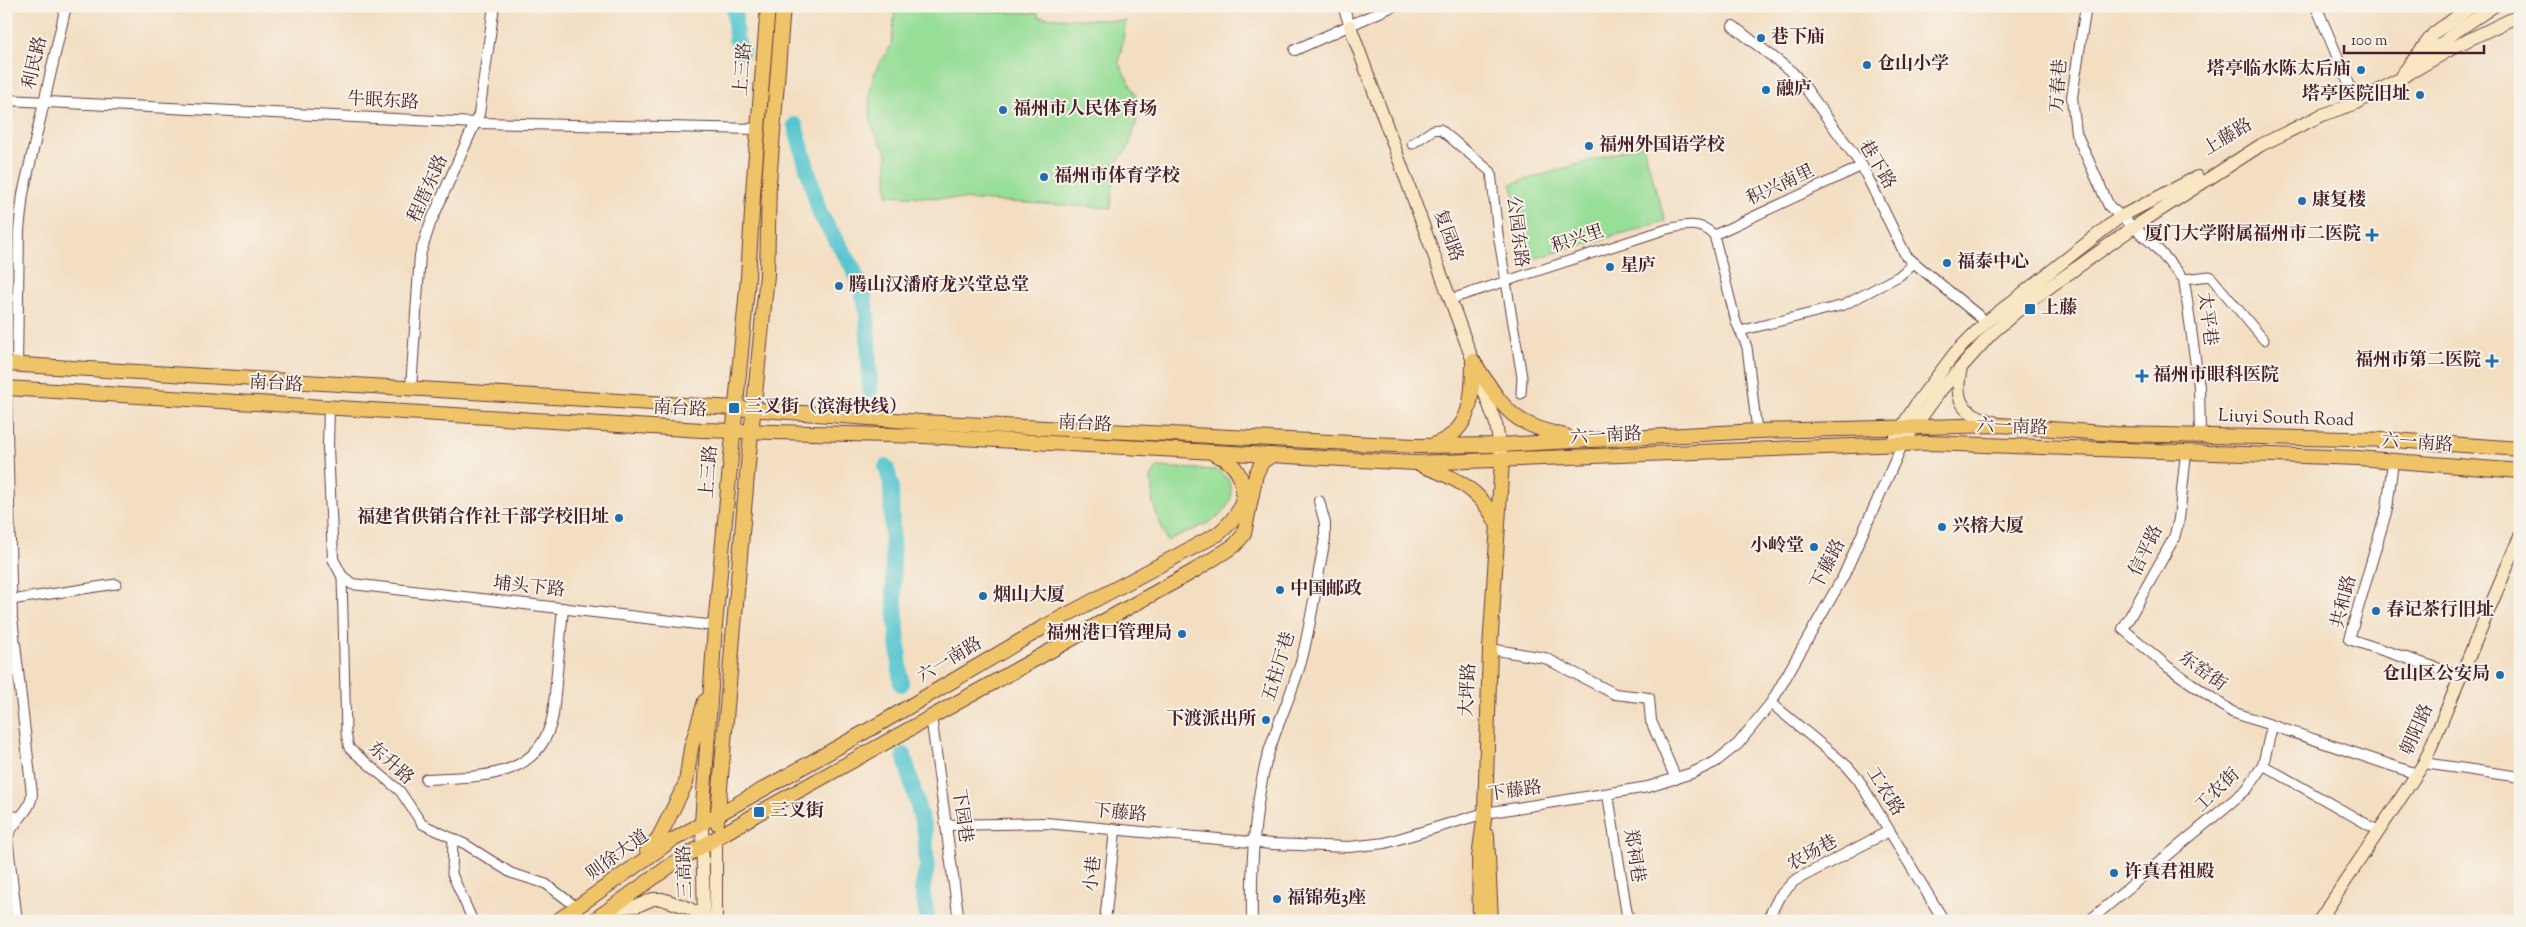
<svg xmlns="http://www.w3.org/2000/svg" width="2526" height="927" viewBox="0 0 2526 927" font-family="'Sorts Mill Goudy','Noto Serif SC',serif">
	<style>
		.green { fill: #97de97; stroke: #707e61 }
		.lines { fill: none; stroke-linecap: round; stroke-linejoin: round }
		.river { stroke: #59c6cf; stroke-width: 16 }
		.minor-casing { stroke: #633c42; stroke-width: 11 }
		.tertiary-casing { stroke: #633c42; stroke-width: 12 }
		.secondary-casing { stroke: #633c42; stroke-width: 14 }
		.primary-casing { stroke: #633c42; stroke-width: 16 }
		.minor { stroke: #fff; stroke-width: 9 }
		.tertiary { stroke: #fff; stroke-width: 10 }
		.secondary { stroke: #f9e7c3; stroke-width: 12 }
		.primary { stroke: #efc469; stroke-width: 14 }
		.poi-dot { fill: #1f6fb2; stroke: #f7f3e8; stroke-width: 2 }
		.labels { text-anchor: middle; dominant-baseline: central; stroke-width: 4; stroke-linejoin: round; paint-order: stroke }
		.poi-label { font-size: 18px; font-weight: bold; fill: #4a1f2b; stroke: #f7f3e8; text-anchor: start }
		.street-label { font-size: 18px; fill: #4a1f2b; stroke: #f7f3e8 }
	</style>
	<rect width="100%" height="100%" fill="#f7f3e8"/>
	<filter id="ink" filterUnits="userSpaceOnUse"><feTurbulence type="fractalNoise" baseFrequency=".02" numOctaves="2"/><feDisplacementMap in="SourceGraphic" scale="10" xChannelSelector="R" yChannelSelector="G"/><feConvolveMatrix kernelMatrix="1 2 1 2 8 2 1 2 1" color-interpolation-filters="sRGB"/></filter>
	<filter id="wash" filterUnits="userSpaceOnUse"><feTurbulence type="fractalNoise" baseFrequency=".0096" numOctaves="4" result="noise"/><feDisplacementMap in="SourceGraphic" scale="20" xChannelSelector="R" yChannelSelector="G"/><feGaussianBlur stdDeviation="1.12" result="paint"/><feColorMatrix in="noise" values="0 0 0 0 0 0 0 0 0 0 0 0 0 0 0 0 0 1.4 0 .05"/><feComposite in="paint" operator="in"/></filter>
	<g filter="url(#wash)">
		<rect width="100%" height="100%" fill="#f3dec2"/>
		<!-- green -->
		<g class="green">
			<path d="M895,9L1038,13L1039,17L1126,21L1119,63L1136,96V124L1128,149L1115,164L1111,208L887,195V152C866,128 864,93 879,64C882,57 889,51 891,44C894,33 893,20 895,9Z"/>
			<path d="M1643,145L1665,221L1533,259L1511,184Z"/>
			<path d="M1157,467L1217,470C1225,475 1229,479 1231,488C1236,519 1189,530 1167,541L1153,505L1151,478Z"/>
		</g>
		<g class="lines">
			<!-- river -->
			<g class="river">
				<path d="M734,6L736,38L742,52"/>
				<path d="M795,125L820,214L852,266L864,297L867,314L870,390"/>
				<path d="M886,467L891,484L893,577L901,684"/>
				<path d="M904,755L925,833L927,867L922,890L928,921"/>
			</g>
		</g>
	</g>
	<g filter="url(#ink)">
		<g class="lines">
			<defs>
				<g id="minor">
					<path d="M1412,144L1433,130L1440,129L1491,172L1498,234L1522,377L1521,394"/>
					<path d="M1714,235L1736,322L1747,347L1757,431"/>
					<path d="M1714,235L1862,166"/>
					<path d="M2184,279L2210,276L2264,340"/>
					<path d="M1451,299L1667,229C1685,225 1700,221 1714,235"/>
					<path d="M1740,331L1844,305L1899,276L1914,263"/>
					<path d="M342,576L346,733L349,748L400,791L422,824L465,844L511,873L546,884L578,908"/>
					<path d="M11,600L116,584"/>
					<path d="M2263,765L2379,831"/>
					<path d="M453,838L452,874L473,921"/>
				</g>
				<g id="tertiary">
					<path d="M1343,6L1350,26"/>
					<path d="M2086,6L2072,97L2076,133L2109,206L2152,243L2184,279L2199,387L2200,435"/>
					<path d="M2316,6L2357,103"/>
					<path d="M1733,26L1792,72L1804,86L1862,166L1906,256L1986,322"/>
					<path d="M1295,50L1393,6"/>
					<path d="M6,100L476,123L758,129"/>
					<path d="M17,364L19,230L23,194L66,6"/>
					<path d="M411,388L420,255L430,224L479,114L494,6"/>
					<path d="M6,395L12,618L32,794C31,812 12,821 7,838L17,921"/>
					<path d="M329,406L328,447L333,559L342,576L352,584L715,626"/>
					<path d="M2186,453L2179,519L2174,538L2123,629L2168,667L2232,712L2417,774"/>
					<path d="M2393,461L2387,509L2349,639L2461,676"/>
					<path d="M1490,649L1545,658L1615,694L1649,698L1651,721L1676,779"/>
					<path d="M1771,703L1847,766L1858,779L1944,921"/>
					<path d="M931,716L959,921"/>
					<path d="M2424,763L2520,777"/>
					<path d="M426,779C478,776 540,781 553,715L563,608"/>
					<path d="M1608,795L1628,921"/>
					<path d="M6,816L20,817"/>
					<path d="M946,825L1046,823L1272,844L1349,847L1385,843L1485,813L1648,787L1692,773L1715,762L1738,744L1771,703L1843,577L1903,443"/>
					<path d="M1105,921L1115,831"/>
					<path d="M1252,921C1251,871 1254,810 1266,762C1275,727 1293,693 1302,658C1312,619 1317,578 1325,539V523L1319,501"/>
					<path d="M1767,921L1779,897L1794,881L1889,831"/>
					<path d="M2089,921L2247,789L2263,765L2272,726"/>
				</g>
				<g id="secondary">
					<path d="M1350,26L1496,424L1501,454"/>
					<path d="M2426,57L2454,33L2494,6"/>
					<path d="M2401,76L2434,33L2472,6"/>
					<path d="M1961,368C1953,403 1963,413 1996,423"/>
					<path d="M1903,443L1941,390L1991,334L2023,306L2134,227L2261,145L2322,115L2357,103L2462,43L2520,15"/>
					<path d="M1891,444L1917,403L1955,353L1986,322L2120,217L2197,177"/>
					<path d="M702,823L704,921"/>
					<path d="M611,908L637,906L653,899H662L686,907L704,916"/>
					<path d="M716,921V838"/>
					<path d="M2319,921L2424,763L2520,536"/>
				</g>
				<g id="primary">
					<path d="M1473,361C1504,408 1509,424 1566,436"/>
					<path d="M6,364L735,408L922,422L1415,446L1500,445L1757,431L2001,425L2116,434L2394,440L2520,449"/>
					<path d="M6,388L702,430L924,436L1415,463L1929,443L2358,458L2520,471"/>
					<path d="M1435,444C1472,431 1473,395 1473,361"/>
					<path d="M1423,466C1455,477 1482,491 1497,524"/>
					<path d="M702,823L715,626L748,278L754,179L768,6"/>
					<path d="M717,823L748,464L767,275L769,183L783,6"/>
					<path d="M1487,836L1491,921"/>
					<path d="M647,851L659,837L686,783L691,748L705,701"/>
					<path d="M557,921L671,841L888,719L1044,627L1218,534C1226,527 1234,520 1239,510C1250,487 1238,461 1214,454"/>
					<path d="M593,921L674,863L755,815L1194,571L1235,545L1244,534L1256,474L1262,462L1272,455"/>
					<path d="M1480,921L1479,857L1485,813L1490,649L1502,461"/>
				</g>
			</defs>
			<!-- minor casing -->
			<use href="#minor" class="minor-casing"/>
			<!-- tertiary casing -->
			<use href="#tertiary" class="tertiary-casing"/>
			<!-- secondary casing -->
			<use href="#secondary" class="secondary-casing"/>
			<!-- primary casing -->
			<use href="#primary" class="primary-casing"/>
			<!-- minor -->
			<use href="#minor" class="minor"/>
			<!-- tertiary -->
			<use href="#tertiary" class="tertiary"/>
			<!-- secondary -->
			<use href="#secondary" class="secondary"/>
			<!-- primary -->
			<use href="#primary" class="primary"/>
		</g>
	</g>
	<!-- markers -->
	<g class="poi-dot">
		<circle cx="1761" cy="38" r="5"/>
		<circle cx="1867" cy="65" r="5"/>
		<circle cx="2361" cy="70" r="5"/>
		<circle cx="1766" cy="90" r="5"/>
		<circle cx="2420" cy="95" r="5"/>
		<circle cx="1003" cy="110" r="5"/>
		<circle cx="1589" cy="146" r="5"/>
		<circle cx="1044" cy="177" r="5"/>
		<circle cx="2302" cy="201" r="5"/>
		<path d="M2369.5 227.5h5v5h5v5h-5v5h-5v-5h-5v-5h5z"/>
		<circle cx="1947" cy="263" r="5"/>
		<circle cx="1610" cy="267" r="5"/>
		<circle cx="839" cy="286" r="5"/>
		<rect x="2024" y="303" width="12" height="12" rx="2.5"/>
		<path d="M2489.5 353.5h5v5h5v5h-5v5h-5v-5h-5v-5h5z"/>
		<path d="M2139.5 368.5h5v5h5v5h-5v5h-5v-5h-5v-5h5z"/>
		<rect x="728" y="402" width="12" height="12" rx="2.5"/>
		<circle cx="619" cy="518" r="5"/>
		<circle cx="1942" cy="527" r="5"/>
		<circle cx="1814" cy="547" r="5"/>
		<circle cx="1280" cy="590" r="5"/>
		<circle cx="983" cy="596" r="5"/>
		<circle cx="2376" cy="611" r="5"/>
		<circle cx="1182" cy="634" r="5"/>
		<circle cx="2500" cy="675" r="5"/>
		<circle cx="1266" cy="720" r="5"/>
		<rect x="753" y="806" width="12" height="12" rx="2.5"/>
		<circle cx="2114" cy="873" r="5"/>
		<circle cx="1277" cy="899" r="5"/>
	</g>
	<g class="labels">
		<!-- poi labels -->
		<g class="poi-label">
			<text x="1771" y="38">巷下庙</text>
			<text x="1877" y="65">仓山小学</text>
			<text x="2351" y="70" text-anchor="end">塔亭临水陈太后庙</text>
			<text x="1776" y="90">融庐</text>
			<text x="2410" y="95" text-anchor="end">塔亭医院旧址</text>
			<text x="1013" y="110">福州市人民体育场</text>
			<text x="1599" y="146">福州外国语学校</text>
			<text x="1054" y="177">福州市体育学校</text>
			<text x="2312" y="201">康复楼</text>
			<text x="2361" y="235" text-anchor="end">厦门大学附属福州市二医院</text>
			<text x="1957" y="263">福泰中心</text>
			<text x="1620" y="267">星庐</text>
			<text x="849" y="286">腾山汉潘府龙兴堂总堂</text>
			<text x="2041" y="309">上藤</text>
			<text x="2481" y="361" text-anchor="end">福州市第二医院</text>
			<text x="2153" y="376">福州市眼科医院</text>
			<text x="745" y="408">三叉街（滨海快线）</text>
			<text x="609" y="518" text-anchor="end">福建省供销合作社干部学校旧址</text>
			<text x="1952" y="527">兴榕大厦</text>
			<text x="1804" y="547" text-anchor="end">小岭堂</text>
			<text x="1290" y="590">中国邮政</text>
			<text x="993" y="596">烟山大厦</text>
			<text x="2386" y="611">春记茶行旧址</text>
			<text x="1172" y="634" text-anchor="end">福州港口管理局</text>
			<text x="2490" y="675" text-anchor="end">仓山区公安局</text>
			<text x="1256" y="720" text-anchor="end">下渡派出所</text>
			<text x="770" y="812">三叉街</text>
			<text x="2124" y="873">许真君祖殿</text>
			<text x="1287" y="899">福锦苑3座</text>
		</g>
		<!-- street labels -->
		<g class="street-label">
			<text transform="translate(36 63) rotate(-77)">利民路</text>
			<text transform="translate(744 69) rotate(-85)">上三路</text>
			<text transform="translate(2060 86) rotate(-86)">万春巷</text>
			<text transform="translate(383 102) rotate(3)">牛眠东路</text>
			<text transform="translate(2228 138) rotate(-31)">上藤路</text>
			<text transform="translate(1876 165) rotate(59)">巷下路</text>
			<text transform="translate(1781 186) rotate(-25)">积兴南里</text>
			<text transform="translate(429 189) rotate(-66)">程厝东路</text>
			<text transform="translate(1516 232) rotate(83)">公园东路</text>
			<text transform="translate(1447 236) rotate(70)">复园路</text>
			<text transform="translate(1578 240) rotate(-18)">积兴里</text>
			<text transform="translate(2206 319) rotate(83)">太平巷</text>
			<text transform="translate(276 385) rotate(3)">南台路</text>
			<text transform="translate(680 410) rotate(3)">南台路</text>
			<text transform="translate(2286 419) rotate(2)">Liuyi South Road</text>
			<text transform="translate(1085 425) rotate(3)">南台路</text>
			<text transform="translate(2012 428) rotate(2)">六一南路</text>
			<text transform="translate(1606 437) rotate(-3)">六一南路</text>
			<text transform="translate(2417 444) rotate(4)">六一南路</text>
			<text transform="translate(710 472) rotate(-85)">上三路</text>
			<text transform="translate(2147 551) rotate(-64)">信平路</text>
			<text transform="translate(1829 565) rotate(-63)">下藤路</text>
			<text transform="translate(529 588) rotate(6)">埔头下路</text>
			<text transform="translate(2345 602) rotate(-76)">共和路</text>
			<text transform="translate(950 661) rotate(-31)">六一南路</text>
			<text transform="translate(1280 667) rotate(-73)">五柱厅巷</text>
			<text transform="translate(2202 672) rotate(36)">东窑街</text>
			<text transform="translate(1469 690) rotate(-87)">大坪路</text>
			<text transform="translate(2418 730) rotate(-66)">朝阳路</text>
			<text transform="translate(390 764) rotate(42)">东升路</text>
			<text transform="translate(2218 791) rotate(-44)">工农街</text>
			<text transform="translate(1515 792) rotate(-8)">下藤路</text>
			<text transform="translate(1884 792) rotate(58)">工农路</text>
			<text transform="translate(1120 814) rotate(5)">下藤路</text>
			<text transform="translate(961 816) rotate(82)">下园巷</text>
			<text transform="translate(1813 854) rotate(-29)">农场巷</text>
			<text transform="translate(618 856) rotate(-36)">则徐大道</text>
			<text transform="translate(1633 856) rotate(81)">郑祠巷</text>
			<text transform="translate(686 872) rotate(-92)">三高路</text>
			<text transform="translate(1094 874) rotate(-84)">小巷</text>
		</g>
	</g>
	<!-- margin -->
	<rect width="2526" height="927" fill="none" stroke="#f7f3e8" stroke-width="25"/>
	<!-- scale -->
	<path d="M2344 45v8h140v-8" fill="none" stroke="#4a1f2b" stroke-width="2.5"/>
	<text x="2351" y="45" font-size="15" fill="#4a1f2b" stroke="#f7f3e8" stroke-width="4" paint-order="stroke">100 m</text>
</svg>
